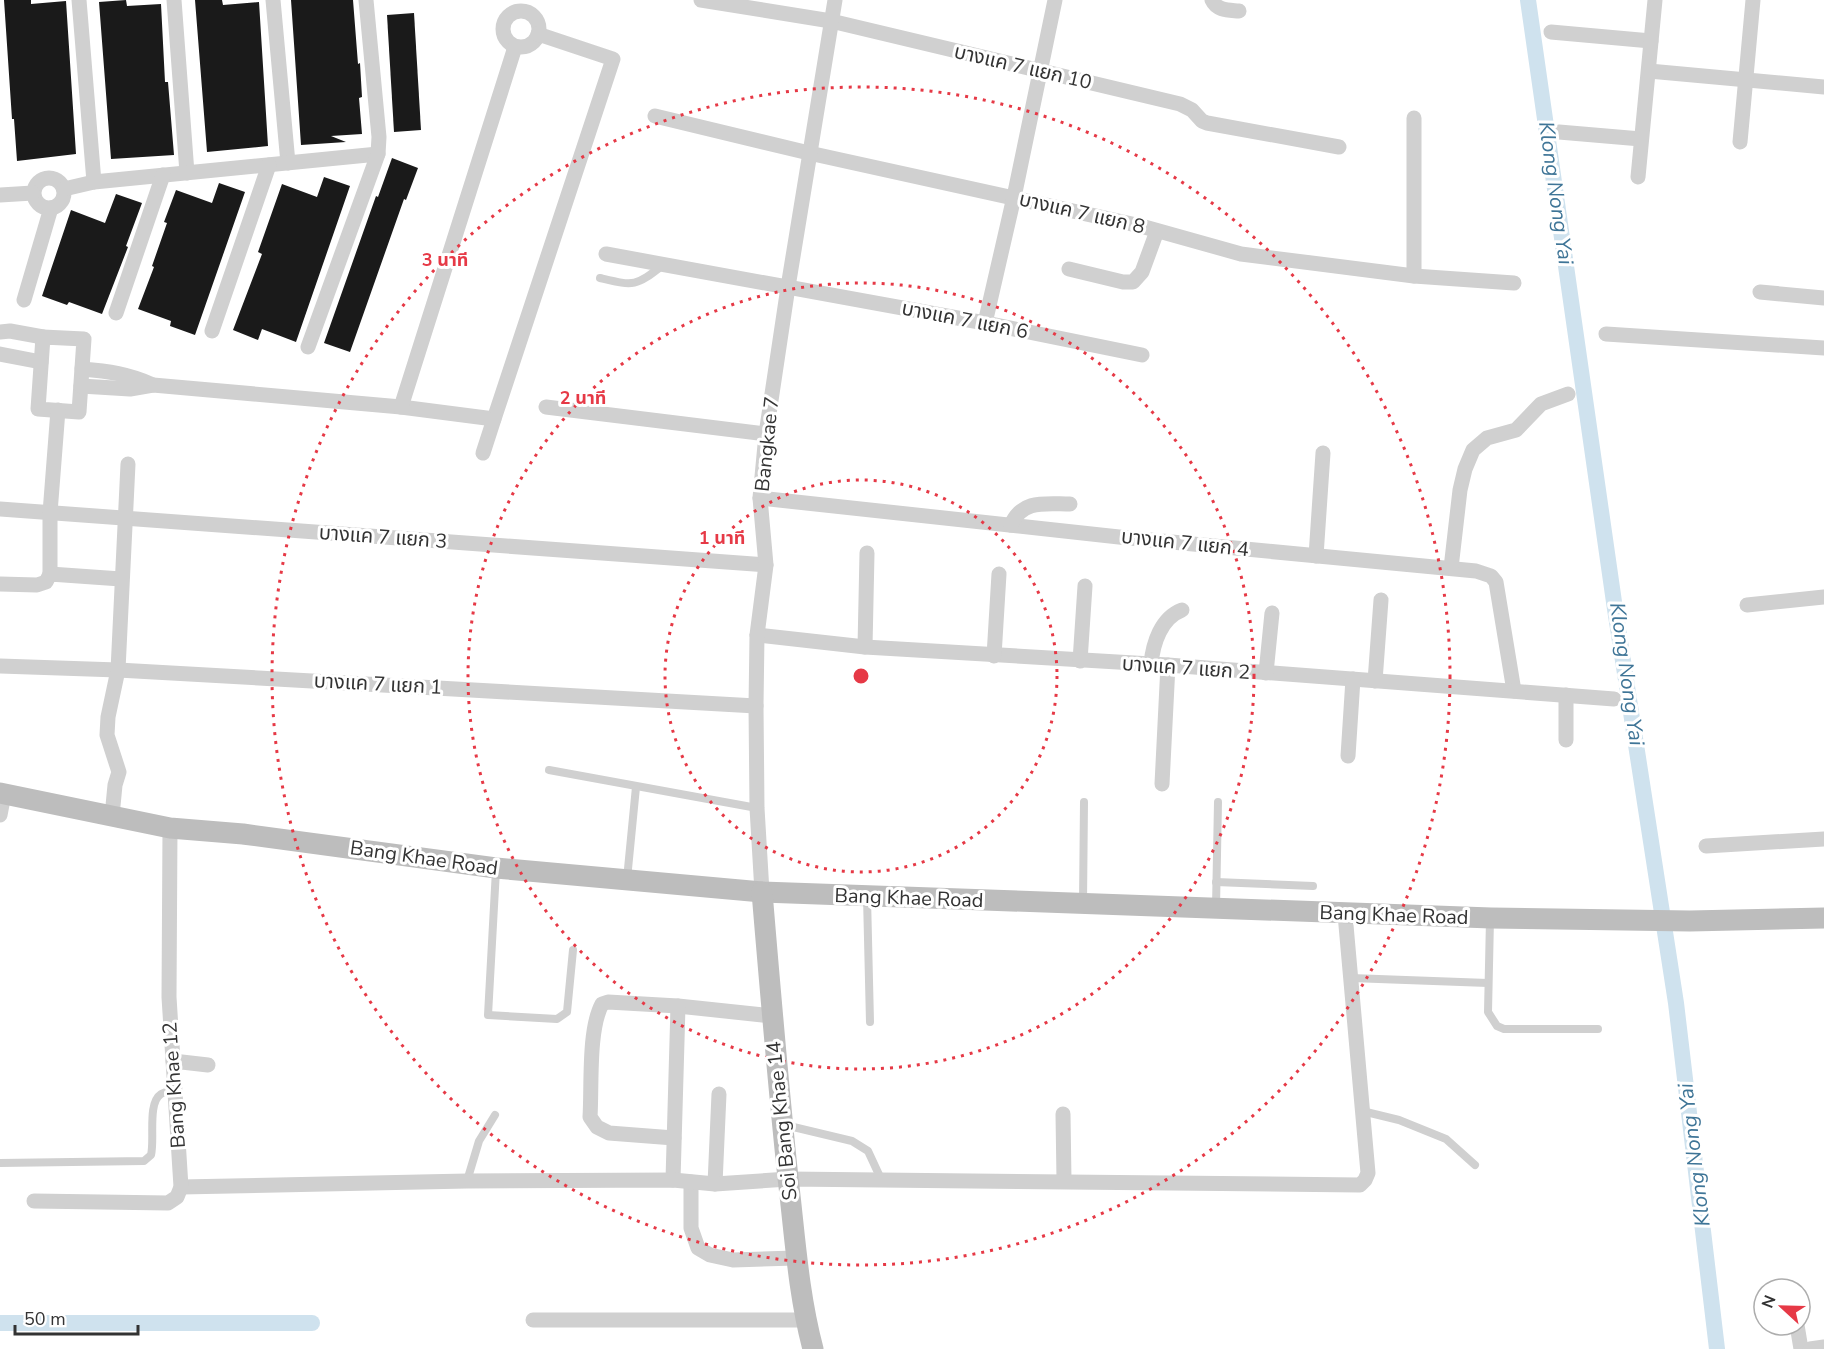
<svg xmlns="http://www.w3.org/2000/svg" width="1824" height="1349" viewBox="0 0 1824 1349" font-family="'Nunito Sans','Noto Sans Thai',sans-serif">
	<style>
		.lines { fill: none; stroke-linecap: round; stroke-linejoin: round }
		.canal { stroke: #cfe2ee; stroke-width: 16 }
		.building { fill: #1a1a1a }
		.lane { stroke: #d0d0d0; stroke-width: 8 }
		.street { stroke: #d0d0d0; stroke-width: 15 }
		.secondary { stroke: #bdbdbd; stroke-width: 21 }
		.ring { fill: none; stroke: #e63946; stroke-width: 3; stroke-dasharray: 3 6 }
		.labels { text-anchor: middle; dominant-baseline: central; stroke-width: 6; stroke-linejoin: round; paint-order: stroke }
		.street-label { font-size: 20px; fill: #333; stroke: #fff }
		.water-label { font-size: 21px; font-style: italic; fill: #3f7597; stroke: #fff }
		.centre { fill: #e63946; stroke: #fff; stroke-width: 3 }
		.ring-label { font-size: 18px; text-anchor: middle; font-weight: bold; fill: #e63946; stroke: #fff; stroke-width: 6; stroke-linejoin: round; paint-order: stroke }
	</style>
	<rect width="100%" height="100%" fill="#fff"/>
	<g class="lines">
		<!-- canal -->
		<g class="canal">
			<path d="M1528,0L1615,609L1676,1003L1717,1349"/>
			<path d="M0,1323H312"/>
		</g>
	</g>
	<!-- building -->
	<g class="building">
		<path d="M4,0H31V4L66,1L76,154L17,161L14,119H12Z"/>
		<path d="M126,0L127,6L161,4L165,82H168L174,155L111,159L99,2Z"/>
		<path d="M195,0H222L223,5L259,2L268,146L207,152Z"/>
		<path d="M291,0H353L358,64L360,63L362,97L359,98L362,134L331,136L346,142L301,145Z"/>
		<path d="M414,13L421,130L394,132L387,15Z"/>
		<path d="M392,158L418,168L406,200L404,199L350,352L324,343L376,196L378,197Z"/>
		<path d="M324,177L350,186L296,342L262,329L258,340L233,330L262,254L258,252L282,184L317,197Z"/>
		<path d="M219,183L245,192L195,335L170,326L171,321L138,309L154,267L152,266L167,223L164,222L176,190L212,203Z"/>
		<path d="M116,194L142,203L126,246L128,247L102,314L69,302L67,305L42,296L71,210L105,223Z"/>
	</g>
	<g class="lines">
		<!-- lane -->
		<g class="lane">
			<path d="M600,278C634,286 635,287 663,265"/>
			<path d="M549,770L757,808"/>
			<path d="M496,870L488,1015L557,1019L567,1012L573,950"/>
			<path d="M627,879L636,787"/>
			<path d="M1216,882L1313,886"/>
			<path d="M867,897L870,1022"/>
			<path d="M1083,902L1084,802"/>
			<path d="M1216,907L1218,802"/>
			<path d="M1490,919L1488,1012L1497,1026L1504,1029H1598"/>
			<path d="M1351,978L1488,983"/>
			<path d="M1362,1111L1399,1120L1446,1139L1475,1165"/>
			<path d="M785,1125L852,1141L868,1151L881,1179"/>
			<path d="M0,1163L144,1161L151,1155C155,1140 147,1103 161,1094C164,1092 170,1091 175,1090"/>
			<path d="M467,1181L479,1141L495,1115"/>
		</g>
		<!-- street -->
		<g class="street">
			<path d="M79,0L94,182"/>
			<path d="M174,0L187,173"/>
			<path d="M273,0L288,163"/>
			<path d="M701,0L831,21L1180,104L1192,110L1202,121L1207,123L1339,147"/>
			<path d="M1212,0C1217,11 1229,10 1239,11"/>
			<circle cx="521" cy="29" r="18"/>
			<path d="M1551,32L1651,41"/>
			<path d="M1649,71L1824,87"/>
			<path d="M655,116L809,153L1141,226L1241,254L1414,276L1514,283"/>
			<path d="M1559,132L1641,139"/>
			<path d="M1740,142L1753,0"/>
			<path d="M1638,177L1655,0"/>
			<circle cx="49" cy="193" r="15"/>
			<path d="M64,189L94,182L378,154"/>
			<path d="M0,195L33,193"/>
			<path d="M606,254L985,323L1142,355"/>
			<path d="M1069,269L1123,282H1133L1142,272L1157,231"/>
			<path d="M1414,276V118"/>
			<path d="M1760,292L1824,298"/>
			<path d="M24,300L51,208"/>
			<path d="M116,313L163,175"/>
			<path d="M985,323L1014,197L1055,0"/>
			<path d="M212,331L269,165"/>
			<path d="M0,332L10,331L43,337"/>
			<path d="M1606,334L1824,348"/>
			<path d="M43,337L84,339L79,412L38,409Z"/>
			<path d="M308,347L378,154L379,137L366,0"/>
			<path d="M0,354L41,362"/>
			<path d="M82,369C108,371 129,374 153,385"/>
			<path d="M81,386L130,389L153,385L401,407L494,419L613,59L538,34"/>
			<path d="M401,407L515,47"/>
			<path d="M546,407L766,434"/>
			<path d="M483,453L494,419"/>
			<path d="M760,498L1119,537L1476,571L1491,576L1496,582L1514,691"/>
			<path d="M0,509L766,565"/>
			<path d="M1011,525C1022,499 1046,504 1070,504"/>
			<path d="M1316,556L1323,453"/>
			<path d="M1451,568L1460,490L1465,469L1473,450L1487,438L1516,430L1541,404L1568,394"/>
			<path d="M50,574V513L58,410"/>
			<path d="M0,584L37,585L46,582L50,574L121,579"/>
			<path d="M1747,605L1824,597"/>
			<path d="M757,635L865,647L1168,665L1614,699"/>
			<path d="M865,647L867,553"/>
			<path d="M994,656L999,574"/>
			<path d="M1080,661L1085,586"/>
			<path d="M1151,664C1153,643 1161,618 1182,610"/>
			<path d="M0,666L118,670L756,706"/>
			<path d="M1266,673L1272,613"/>
			<path d="M1375,681L1381,600"/>
			<path d="M1566,740V695"/>
			<path d="M1348,756L1353,679"/>
			<path d="M1162,784L1168,665"/>
			<path d="M0,815L4,794"/>
			<path d="M112,816L115,785L119,772L107,735L108,717L118,670L128,464"/>
			<path d="M1706,846L1824,839"/>
			<path d="M762,892L757,808L756,706L757,635L766,565L760,498L766,434L788,287L835,0"/>
			<path d="M173,1061L208,1065"/>
			<path d="M1063,1114L1064,1180"/>
			<path d="M674,1138L609,1133L597,1127L590,1117C592,1086 588,1030 602,1004L608,1002L678,1006L772,1016"/>
			<path d="M673,1180L678,1006"/>
			<path d="M691,1182V1228L698,1248L710,1255L733,1260L795,1258"/>
			<path d="M715,1184L719,1094"/>
			<path d="M181,1187L467,1181L673,1180L715,1184L788,1179L1360,1185L1365,1180L1368,1173L1345,914"/>
			<path d="M34,1201L168,1203L177,1197L181,1187L169,997L170,828"/>
			<path d="M533,1320H805"/>
			<path d="M1797,1325L1801,1349"/>
			<path d="M1810,1349L1824,1347"/>
		</g>
		<!-- secondary -->
		<g class="secondary">
			<path d="M0,793L170,828L243,834L496,868L762,892L1491,918L1690,921L1824,918"/>
			<path d="M762,892C770,988 778,1083 788,1178C795,1236 798,1292 813,1349"/>
		</g>
	</g>
	<!-- distance rings -->
	<g class="ring">
		<circle cx="861" cy="676" r="196"/>
		<circle cx="861" cy="676" r="393"/>
		<circle cx="861" cy="676" r="589"/>
	</g>
	<g class="labels">
		<!-- street labels -->
		<g class="street-label">
			<text transform="translate(1023 67) rotate(13)">บางแค 7 แยก 10</text>
			<text transform="translate(1082 213) rotate(13)">บางแค 7 แยก 8</text>
			<text transform="translate(965 320) rotate(11)">บางแค 7 แยก 6</text>
			<text transform="translate(767 444) rotate(-84)">Bangkae 7</text>
			<text transform="translate(383 537) rotate(4)">บางแค 7 แยก 3</text>
			<text transform="translate(1185 543) rotate(6)">บางแค 7 แยก 4</text>
			<text transform="translate(1186 668) rotate(4)">บางแค 7 แยก 2</text>
			<text transform="translate(378 684) rotate(3)">บางแค 7 แยก 1</text>
			<text transform="translate(424 858) rotate(8)">Bang Khae Road</text>
			<text transform="translate(909 898) rotate(2)">Bang Khae Road</text>
			<text transform="translate(1394 915) rotate(2)">Bang Khae Road</text>
			<text transform="translate(174 1085) rotate(-94)">Bang Khae 12</text>
			<text transform="translate(782 1121) rotate(-96)">Soi Bang Khae 14</text>
		</g>
		<!-- water labels -->
		<g class="water-label">
			<text transform="translate(1556 193) rotate(82)">Klong Nong Yai</text>
			<text transform="translate(1627 674) rotate(82)">Klong Nong Yai</text>
			<text transform="translate(1694 1155) rotate(-97)">Klong Nong Yai</text>
		</g>
	</g>
	<circle cx="861" cy="676" r="9" class="centre"/>
	<g class="ring-label">
		<text x="445" y="266">3 นาที</text>
		<text x="583" y="404">2 นาที</text>
		<text x="722" y="544">1 นาที</text>
	</g>
	<!-- north arrow -->
	<g transform="translate(1782 1307) rotate(292)"><circle r="28" fill="#ffffff" stroke="#adadad" stroke-width="1.5"/>
	<path d="M0-4.5L10 22L0 15L-10 22Z" fill="#e63946"/>
	<text y="-9" font-size="16" font-weight="bold" text-anchor="middle" fill="#333333">N</text>
	</g>
	<!-- scale -->
	<path d="M15 1325v9h123v-9" fill="none" stroke="#333333" stroke-width="3"/>
	<text x="24" y="1325" font-size="18" fill="#333333" stroke="#ffffff" stroke-width="4.5" paint-order="stroke">50 m</text>
</svg>
